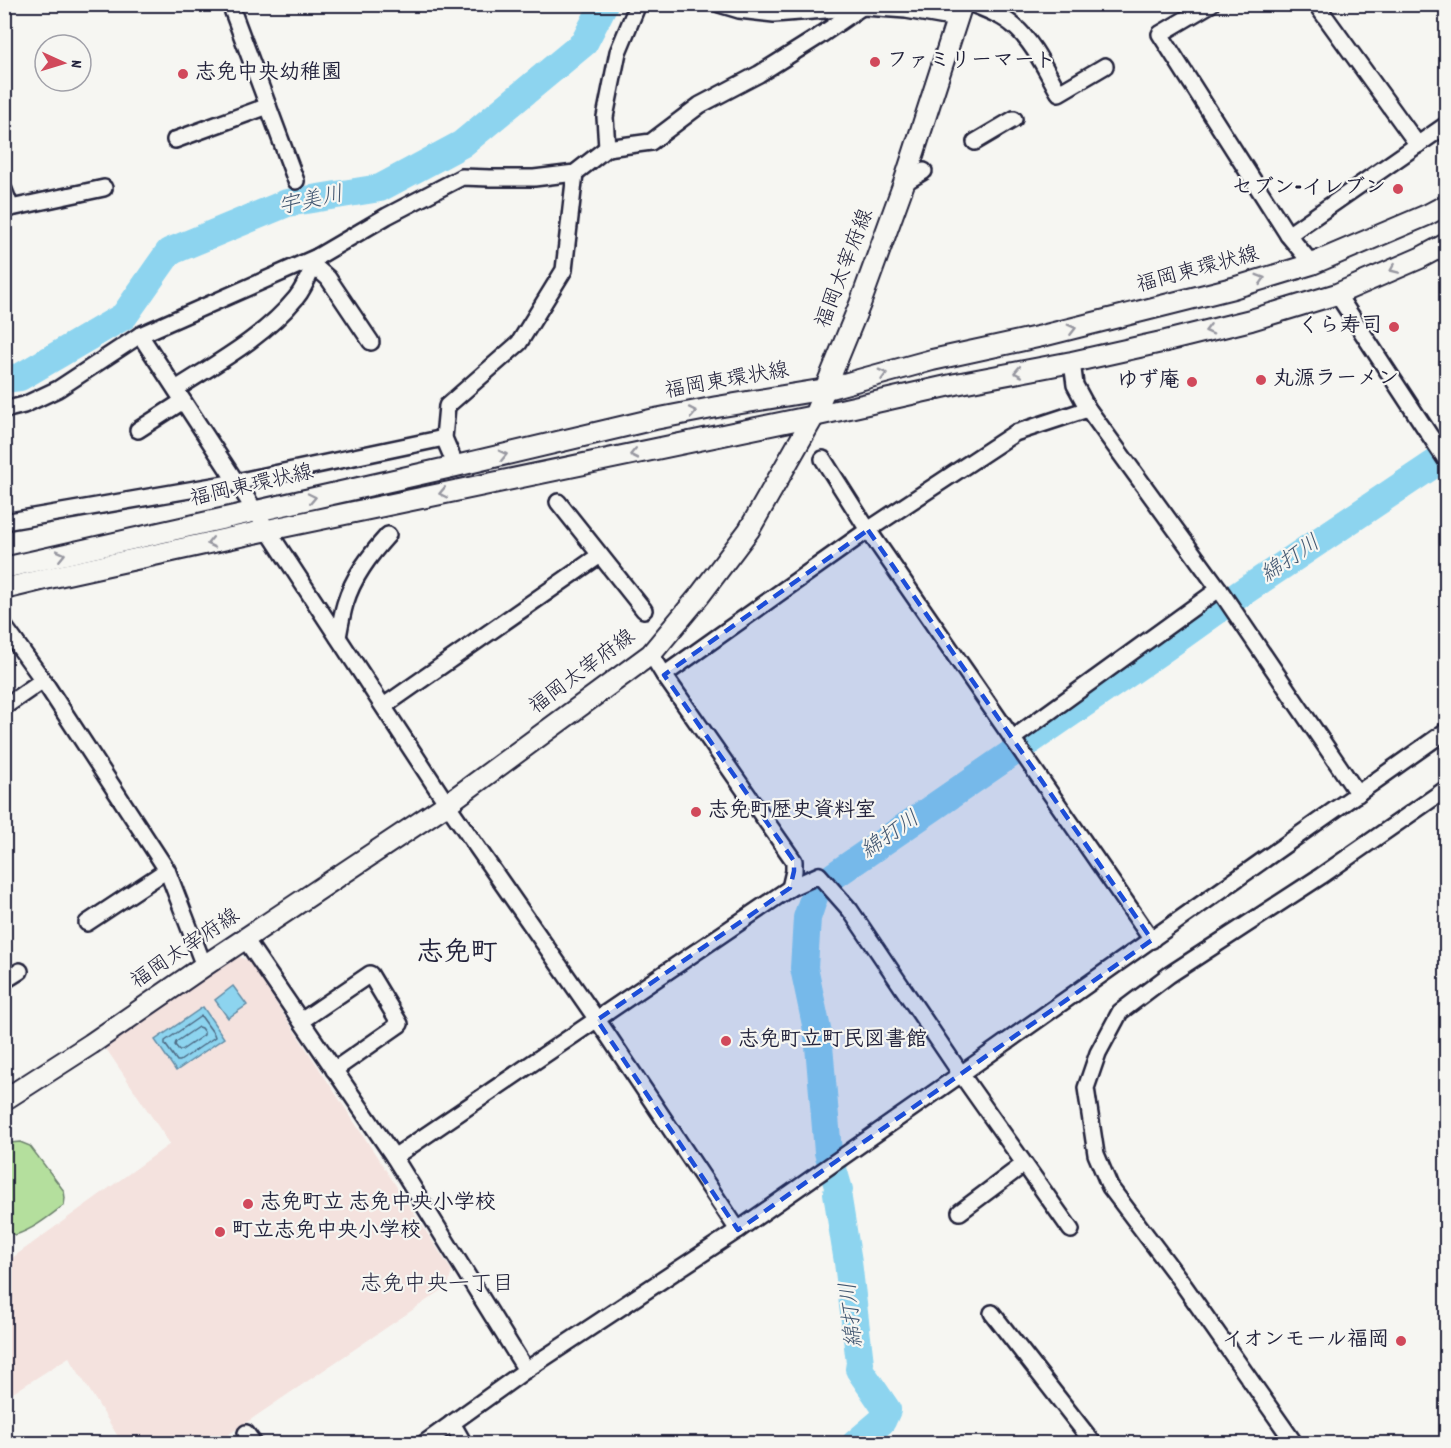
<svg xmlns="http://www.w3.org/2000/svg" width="1451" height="1448" viewBox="0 0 1451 1448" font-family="Dekko,'Klee One',sans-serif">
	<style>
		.built { fill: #f4e2de }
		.green { fill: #b4df9d; stroke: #6b806c; stroke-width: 1.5 }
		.water { fill: #8dd4ef; stroke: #628da7; stroke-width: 1.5 }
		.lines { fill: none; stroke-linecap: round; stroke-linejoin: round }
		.shore { stroke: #4d6983; stroke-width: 1.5 }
		.river { stroke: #8dd4ef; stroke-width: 28 }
		.minor-casing { stroke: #22223b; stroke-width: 20 }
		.major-casing { stroke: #22223b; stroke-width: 24 }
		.minor { stroke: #f6f6f2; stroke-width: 15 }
		.major { stroke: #f6f6f2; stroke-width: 20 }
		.oneway { stroke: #9797a0 }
		.marked { fill: #1d4ed8; fill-opacity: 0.2; stroke: #1d4ed8; stroke-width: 4.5; stroke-dasharray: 12 8; stroke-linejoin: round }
		.poi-dot { fill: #d1495b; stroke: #f6f6f2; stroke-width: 2 }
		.labels { text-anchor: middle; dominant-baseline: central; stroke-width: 4.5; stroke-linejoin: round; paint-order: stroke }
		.poi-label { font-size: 21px; font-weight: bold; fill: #22223b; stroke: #f6f6f2; text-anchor: start }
		.street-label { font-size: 21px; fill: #22223b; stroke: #f6f6f2 }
		.water-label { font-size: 22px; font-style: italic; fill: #425771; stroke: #f6f6f2 }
		.neighbourhood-label { font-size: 22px; fill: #22223b; stroke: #f6f6f2 }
		.district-label { font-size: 27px; font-weight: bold; fill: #22223b; stroke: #f6f6f2 }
	</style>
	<rect width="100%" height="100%" fill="#f6f6f2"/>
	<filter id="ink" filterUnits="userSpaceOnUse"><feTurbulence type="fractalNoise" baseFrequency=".0167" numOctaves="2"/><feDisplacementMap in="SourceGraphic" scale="12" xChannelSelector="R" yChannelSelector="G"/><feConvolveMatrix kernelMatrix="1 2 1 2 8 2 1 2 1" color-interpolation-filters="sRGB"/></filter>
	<g filter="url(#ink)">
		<!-- built -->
		<path class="built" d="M231,954L248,960L452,1271L448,1286L216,1443H122L69,1357L5,1398V1263L170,1144L105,1047Z"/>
		<!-- green -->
		<path class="green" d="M20,1142L30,1146L64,1191L65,1198L64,1205C48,1217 34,1229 15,1235L5,1230V1147L10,1143Z"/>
		<!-- water -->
		<g class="water">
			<path d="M233,986L247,1005L228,1018L215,1000Z"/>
			<path d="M203,1007L224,1038L176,1071L155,1040Z"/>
		</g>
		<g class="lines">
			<!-- shore -->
			<g class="shore">
				<path d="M201,1016L214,1034L215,1037L180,1061H177L165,1044V1041Z"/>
				<path d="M198,1027L201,1028L204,1032V1035L182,1050H179L175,1045L176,1042Z"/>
			</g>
			<!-- river -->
			<g class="river">
				<path d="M4,379L20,377L124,316L169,252L287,203L380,188L462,144L584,43L604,4"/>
				<path d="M855,1444L882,1421L887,1410L859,1369L860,1363L848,1262L837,1193L839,1190L828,1152L818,1034L804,968L807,918L816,891L835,875L1159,652L1240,594L1446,456"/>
			</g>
			<defs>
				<g id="minor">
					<path d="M230,4L296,181"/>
					<path d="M719,4L739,10L774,14L864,7L906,10L957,19"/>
					<path d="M972,4C987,10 1003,16 1014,26C1034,43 1046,71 1059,93L1105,66"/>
					<path d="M1211,4L1160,34L1288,235L1312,264"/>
					<path d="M1316,4L1418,145"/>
					<path d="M175,140L268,106"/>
					<path d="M975,142L1014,119"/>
					<path d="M607,148L605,117L618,52L638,4"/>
					<path d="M904,183L924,171"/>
					<path d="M4,190L11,208L4,207"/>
					<path d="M11,208L104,188"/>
					<path d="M1288,235L1446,125"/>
					<path d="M313,265L328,278L371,342"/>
					<path d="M1337,294L1446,460"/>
					<path d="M140,335L447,804L607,1034L738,1230"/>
					<path d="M1072,362L1075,385L1088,409L1219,589L1358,794"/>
					<path d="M176,389C218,362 264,337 296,298C306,286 311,270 317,257"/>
					<path d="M4,410L24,405L58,389L140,335L317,257L387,216L462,177L490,178H534L575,173L607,148L651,142L700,105L759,74L818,37L866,4"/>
					<path d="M138,430L183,401"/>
					<path d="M823,459L868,530L1152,940"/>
					<path d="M456,466L444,438L447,406L519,343L564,270L575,173"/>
					<path d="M558,502L644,610"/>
					<path d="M4,522L236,482L444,438"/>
					<path d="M4,626L43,680L167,870L204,966"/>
					<path d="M338,637C340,626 342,614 345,604C353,577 370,555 388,535"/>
					<path d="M651,654L664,675L794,861V871L790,888"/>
					<path d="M664,675L868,530L1015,433L1088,409"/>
					<path d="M384,706L600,555"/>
					<path d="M4,707L43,680"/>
					<path d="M1012,739L1219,589"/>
					<path d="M87,923L167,870"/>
					<path d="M245,939L394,1157L526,1370"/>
					<path d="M4,981L20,971"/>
					<path d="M301,1021L370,974L400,1024L334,1070"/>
					<path d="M394,1157L790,888L819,875L850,910L961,1074L1071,1230"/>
					<path d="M960,1212L1024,1164"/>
					<path d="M992,1313L1094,1444"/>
					<path d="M452,1423L464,1444"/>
					<path d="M246,1433L254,1444"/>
					<path d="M423,1444L526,1370L738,1230L961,1074L1446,731"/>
					<path d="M1295,1444L1180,1280L1110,1187L1096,1154L1086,1088L1098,1053L1120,1012L1169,975L1321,876L1446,789"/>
				</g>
				<g id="major">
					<path d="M4,568L456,466L655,419L717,407L826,389L932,360L1042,336L1233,288L1312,264L1427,215L1446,205"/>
					<path d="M4,589L49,578L268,530L814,416L956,384L1072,362L1166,341L1251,320L1337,294L1420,258L1446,244"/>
					<path d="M4,1100L91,1044L204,966L447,804L651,654L700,595L749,530L814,416L860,304L904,183L962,4"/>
				</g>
			</defs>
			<!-- minor casing -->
			<use href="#minor" class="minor-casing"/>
			<!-- major casing -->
			<use href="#major" class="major-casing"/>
			<!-- minor -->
			<use href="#minor" class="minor"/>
			<!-- major -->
			<use href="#major" class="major"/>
		</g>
		<!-- one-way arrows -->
		<defs><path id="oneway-chevron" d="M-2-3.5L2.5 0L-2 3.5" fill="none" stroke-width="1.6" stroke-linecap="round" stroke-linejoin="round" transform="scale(1.5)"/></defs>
		<g class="oneway">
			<use href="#oneway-chevron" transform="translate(1394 269) rotate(157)"/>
			<use href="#oneway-chevron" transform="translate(1261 279) rotate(-17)"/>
			<use href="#oneway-chevron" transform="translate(1072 329) rotate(-14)"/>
			<use href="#oneway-chevron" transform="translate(1209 330) rotate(166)"/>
			<use href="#oneway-chevron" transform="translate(1018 372) rotate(169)"/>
			<use href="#oneway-chevron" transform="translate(883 374) rotate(-15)"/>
			<use href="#oneway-chevron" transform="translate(693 412) rotate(-11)"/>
			<use href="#oneway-chevron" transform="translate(634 454) rotate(168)"/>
			<use href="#oneway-chevron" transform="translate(503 455) rotate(-13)"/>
			<use href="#oneway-chevron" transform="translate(443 493) rotate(168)"/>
			<use href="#oneway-chevron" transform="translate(312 498) rotate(-12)"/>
			<use href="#oneway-chevron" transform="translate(211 543) rotate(168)"/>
			<use href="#oneway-chevron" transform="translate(61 555) rotate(-13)"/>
		</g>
	</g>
	<!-- marked area -->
	<path class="marked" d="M868,530L1152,940L738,1230L597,1020L790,888L794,871V861L664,675Z"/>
	<!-- markers -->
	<g class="poi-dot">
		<circle cx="875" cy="62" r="6"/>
		<circle cx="183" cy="74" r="6"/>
		<circle cx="1398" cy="189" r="6"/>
		<circle cx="1394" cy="327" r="6"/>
		<circle cx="1261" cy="380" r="6"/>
		<circle cx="1192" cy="382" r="6"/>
		<circle cx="696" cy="812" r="6"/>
		<circle cx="726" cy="1041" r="6"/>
		<circle cx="248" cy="1204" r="6"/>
		<circle cx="220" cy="1232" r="6"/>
		<circle cx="1401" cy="1341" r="6"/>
	</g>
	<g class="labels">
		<!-- poi labels -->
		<g class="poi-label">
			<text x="887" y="62">ファミリーマート</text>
			<text x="195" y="74">志免中央幼稚園</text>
			<text x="1386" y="189" text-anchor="end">セブン-イレブン</text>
			<text x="1382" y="327" text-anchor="end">くら寿司</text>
			<text x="1273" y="380">丸源ラーメン</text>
			<text x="1180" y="382" text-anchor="end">ゆず庵</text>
			<text x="708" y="812">志免町歴史資料室</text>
			<text x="738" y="1041">志免町立町民図書館</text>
			<text x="260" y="1204">志免町立 志免中央小学校</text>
			<text x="232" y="1232">町立志免中央小学校</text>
			<text x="1389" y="1341" text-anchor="end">イオンモール福岡</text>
		</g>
		<!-- street labels -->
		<g class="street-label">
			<text transform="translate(846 269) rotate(-69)">福岡太宰府線</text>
			<text transform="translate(1198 271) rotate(-15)">福岡東環状線</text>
			<text transform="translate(727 382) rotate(-10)">福岡東環状線</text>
			<text transform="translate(252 487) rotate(-13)">福岡東環状線</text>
			<text transform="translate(583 673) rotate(-37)">福岡太宰府線</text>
			<text transform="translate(186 950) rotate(-34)">福岡太宰府線</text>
		</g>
		<!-- water labels -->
		<g class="water-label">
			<text transform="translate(311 202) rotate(-12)">宇美川</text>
			<text transform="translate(1291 560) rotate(-34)">綿打川</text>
			<text transform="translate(891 836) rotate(-35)">綿打川</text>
			<text transform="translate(853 1315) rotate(-96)">綿打川</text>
		</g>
		<!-- neighbourhood labels -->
		<g class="neighbourhood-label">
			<text x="437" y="1285">志免中央一丁目</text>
		</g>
		<!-- district labels -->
		<g class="district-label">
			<text x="457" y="954">志免町</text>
		</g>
	</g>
	<!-- margin -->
	<rect width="1451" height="1448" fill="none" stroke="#f6f6f2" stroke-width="24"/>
	<rect x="12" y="12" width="1427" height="1424" fill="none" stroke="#22223b" stroke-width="2" filter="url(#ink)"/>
	<!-- north arrow -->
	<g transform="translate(63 63) rotate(94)"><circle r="28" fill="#f6f6f2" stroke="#a1a1a9" stroke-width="1.5"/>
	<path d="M0-4.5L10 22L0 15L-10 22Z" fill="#d1495b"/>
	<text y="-9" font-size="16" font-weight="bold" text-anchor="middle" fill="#22223b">N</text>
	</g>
</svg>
